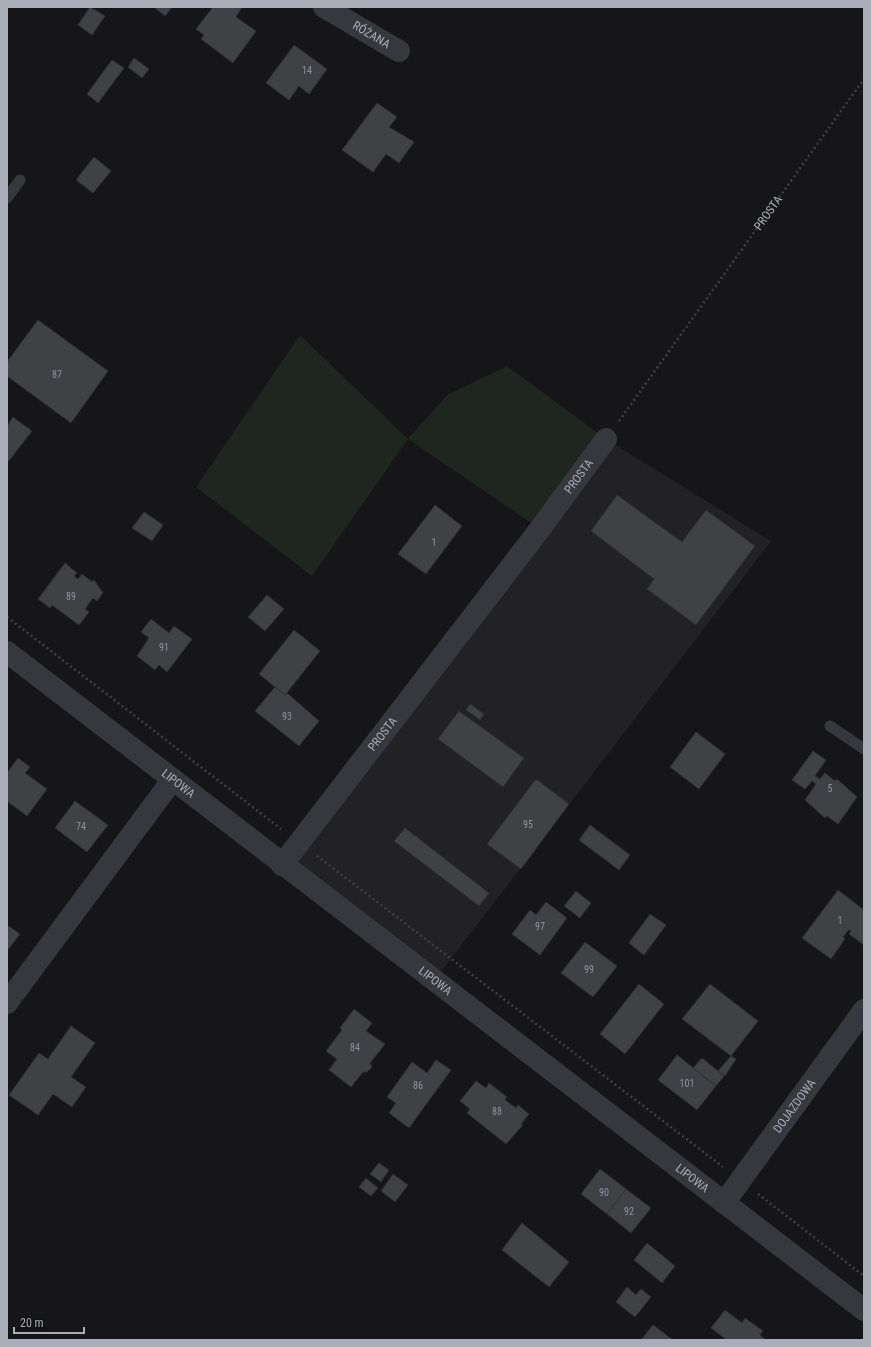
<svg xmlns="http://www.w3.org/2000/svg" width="871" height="1347" viewBox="0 0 871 1347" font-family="'Roboto Condensed',sans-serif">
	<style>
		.built { fill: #222225 }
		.green { fill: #1e261f }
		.building { fill: #404145; stroke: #303034 }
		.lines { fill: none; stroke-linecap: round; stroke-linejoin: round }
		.path { stroke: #3d3f44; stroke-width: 2.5; stroke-dasharray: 2 3; stroke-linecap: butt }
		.service { stroke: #37383d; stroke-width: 11 }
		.minor { stroke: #37383d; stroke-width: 22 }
		.labels { text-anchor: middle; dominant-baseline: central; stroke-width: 3; stroke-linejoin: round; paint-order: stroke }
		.number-label { font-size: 10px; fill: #8e929b }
		.street-label { font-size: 12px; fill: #a8adb8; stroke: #111113 }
	</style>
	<rect width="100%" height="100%" fill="#161618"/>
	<!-- built -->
	<path class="built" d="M606,439L771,541L434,981L282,865Z"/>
	<!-- green -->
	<path class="green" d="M300,335L408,439L447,395L507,366L606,439L540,529L408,439L312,576L196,487Z"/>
	<!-- building -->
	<g class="building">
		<path d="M90,7L105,16L92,35L78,25Z"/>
		<path d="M154,7H172L165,16Z"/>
		<path d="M213,7H242L236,17L256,31L233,63L201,39L204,35L196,29Z"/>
		<path d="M294,45L327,69L309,94L299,86L289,100L266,83Z"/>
		<path d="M134,58L149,69L142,78L128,67Z"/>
		<path d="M112,60L124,68L98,103L87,94Z"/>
		<path d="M377,103L397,117L389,127L414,142L399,163L386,154L373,172L342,150Z"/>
		<path d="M94,157L111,171L93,193L76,180Z"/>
		<path d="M38,320L108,371L71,423L7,376V362Z"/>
		<path d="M13,417L32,431L7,463V426Z"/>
		<path d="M617,495L682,542L706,510L755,546L696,625L647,589L654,579L591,531Z"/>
		<path d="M435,505L462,526L426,574L398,554Z"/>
		<path d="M144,512L163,525L152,541L132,528Z"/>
		<path d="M65,563L77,573L74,576L78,579L82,574L92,582L94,580L103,593L97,601L93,598L85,609L89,612L79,625L52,605L50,608L38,599Z"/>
		<path d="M267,595L284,609L265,631L248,617Z"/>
		<path d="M151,619L169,633L174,626L192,639L167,672L159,665L155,670L137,656L149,638L141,632Z"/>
		<path d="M294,630L320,651L285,695L259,674Z"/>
		<path d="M275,687L285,695L287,693L319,721L299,746L255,711Z"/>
		<path d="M470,704L484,714L480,720L466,710Z"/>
		<path d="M459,711L524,758L503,787L438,739Z"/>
		<path d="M696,732L725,754L699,789L670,767Z"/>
		<path d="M813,751L826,760L815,776L820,779L825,773L835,781L837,779L857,797L838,824L827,816L825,818L805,800L816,784L812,781L805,789L792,780Z"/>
		<path d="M18,758L30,767L25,773L47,789L27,816L7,801V773Z"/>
		<path d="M536,779L569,804L521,869L487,844Z"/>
		<path d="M75,801L108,825L87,852L55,828Z"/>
		<path d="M590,825L630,855L619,870L579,840Z"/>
		<path d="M405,828L489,893L479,906L394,841Z"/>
		<path d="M838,890L864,910V945L849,934L851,931L849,929L843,937L845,939L831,959L802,938Z"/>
		<path d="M576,891L591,903L580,918L564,906Z"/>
		<path d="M546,902L567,918L540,955L512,934L530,910L536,915Z"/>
		<path d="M650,914L666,925L644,955L629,943Z"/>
		<path d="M7,925L20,934L7,951Z"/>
		<path d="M585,942L617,966L593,997L561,973Z"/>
		<path d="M639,984L664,1004L625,1054L600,1034Z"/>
		<path d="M710,984L758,1021L731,1056L736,1059L725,1076L718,1071L731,1056L682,1019Z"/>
		<path d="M354,1009L372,1023L366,1031L385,1044L370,1063L372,1067L367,1072H363L351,1087L329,1070L337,1059L326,1051L342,1030L340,1028Z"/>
		<path d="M71,1026L95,1043L71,1077L86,1087L72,1107L53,1094L38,1115L9,1095L39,1053L48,1059Z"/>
		<path d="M677,1055L716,1086L697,1110L658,1080Z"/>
		<path d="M702,1058L724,1076L716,1086L693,1068Z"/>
		<path d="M436,1060L451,1070L409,1128L389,1113L396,1103L387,1097L412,1062L427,1073Z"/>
		<path d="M476,1081L486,1088L489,1083L507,1097L505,1100L516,1108L518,1105L529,1114L522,1123V1126L506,1144L467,1113L470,1109L460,1101Z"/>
		<path d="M379,1163L389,1170L381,1182L370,1174Z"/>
		<path d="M600,1169L626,1189L607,1214L581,1194Z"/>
		<path d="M393,1174L408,1185L395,1202L381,1191Z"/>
		<path d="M366,1178L378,1188L371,1196L359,1187Z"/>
		<path d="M626,1189L651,1208L631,1233L607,1214Z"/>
		<path d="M522,1223L569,1262L549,1287L502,1250Z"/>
		<path d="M647,1243L675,1266L662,1283L634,1260Z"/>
		<path d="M627,1287L636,1295L641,1289L651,1297L635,1317L616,1302Z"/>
		<path d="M725,1310L742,1323L745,1318L763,1331L760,1335L766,1340H727L711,1328Z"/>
		<path d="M653,1325L673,1340H641Z"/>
	</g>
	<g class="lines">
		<!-- path -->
		<g class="path">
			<path id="s1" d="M619,421L864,79"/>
			<path d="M7,617L281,829"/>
			<path d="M317,856L723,1167"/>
			<path d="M758,1194L864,1276"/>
		</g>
		<!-- service -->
		<g class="service">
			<path d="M7,198L20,180"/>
			<path d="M830,726L864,749"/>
		</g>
		<!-- minor -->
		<g class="minor">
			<path id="s2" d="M324,7L399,51"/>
			<path id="s3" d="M7,652L864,1310"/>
			<path id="s4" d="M282,865L540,529L606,439"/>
			<path d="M7,1003L173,779"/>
			<path id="s5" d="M724,1203L864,1010"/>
		</g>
	</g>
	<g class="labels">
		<!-- number labels -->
		<g class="number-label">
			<text x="307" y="70">14</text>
			<text x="57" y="374">87</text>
			<text x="434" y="542">1</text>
			<text x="71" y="596">89</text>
			<text x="164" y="647">91</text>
			<text x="287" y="716">93</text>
			<text x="830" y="788">5</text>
			<text x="528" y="824">95</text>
			<text x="81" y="826">74</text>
			<text x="840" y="920">1</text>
			<text x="540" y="926">97</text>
			<text x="589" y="969">99</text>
			<text x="355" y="1047">84</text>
			<text x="687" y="1083">101</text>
			<text x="418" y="1085">86</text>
			<text x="497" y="1111">88</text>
			<text x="604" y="1192">90</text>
			<text x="629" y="1211">92</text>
		</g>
		<!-- street labels -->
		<g class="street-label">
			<text stroke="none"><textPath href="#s2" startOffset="55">RÓŻANA</textPath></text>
			<text stroke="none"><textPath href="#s1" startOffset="256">PROSTA</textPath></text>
			<text stroke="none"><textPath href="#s4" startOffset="489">PROSTA</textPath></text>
			<text stroke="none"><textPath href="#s4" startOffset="165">PROSTA</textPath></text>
			<text stroke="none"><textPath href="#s3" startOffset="216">LIPOWA</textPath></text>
			<text stroke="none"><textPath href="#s3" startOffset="540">LIPOWA</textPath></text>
			<text stroke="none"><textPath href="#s5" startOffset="120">DOJAZDOWA</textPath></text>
			<text stroke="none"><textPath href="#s3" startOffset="864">LIPOWA</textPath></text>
		</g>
	</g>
	<!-- border -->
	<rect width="871" height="1347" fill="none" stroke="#a8adb8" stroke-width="16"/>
	<!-- scale -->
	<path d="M14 1327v6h70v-6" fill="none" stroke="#a8adb8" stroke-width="2"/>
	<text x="20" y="1327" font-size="12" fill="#a8adb8" stroke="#111113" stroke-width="3" paint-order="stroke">20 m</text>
</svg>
